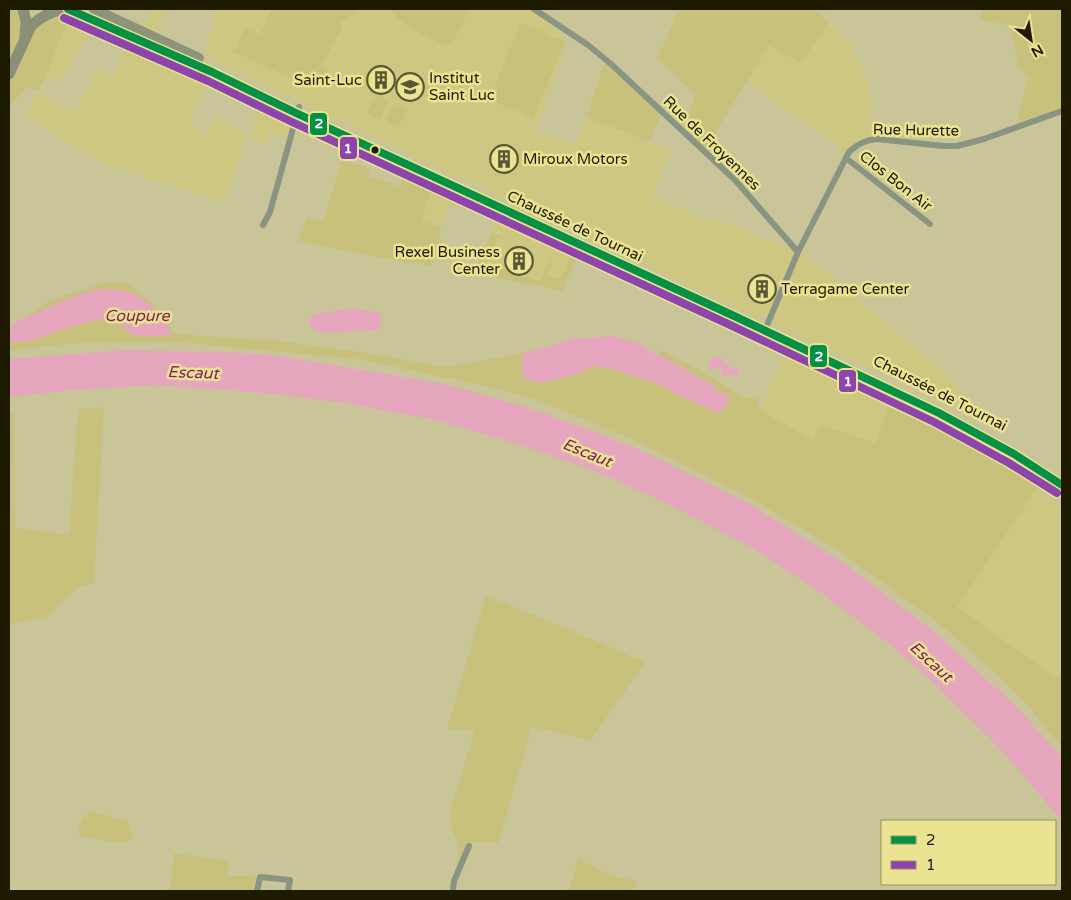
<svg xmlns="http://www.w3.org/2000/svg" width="1071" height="900" viewBox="0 0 1071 900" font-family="'Varela Round',sans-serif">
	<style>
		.built { fill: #cdc781 }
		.green { fill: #c8c17b }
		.water { fill: #e6a6be }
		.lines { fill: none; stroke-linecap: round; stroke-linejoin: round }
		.minor { stroke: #8a9482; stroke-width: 6 }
		.primary { stroke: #8e947a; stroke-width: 10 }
		.motorway { stroke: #8a8f77; stroke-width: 11 }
		.bus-1-casing { stroke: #eae391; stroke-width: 11 }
		.bus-2-casing { stroke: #eae391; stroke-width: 11 }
		.bus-1 { stroke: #049145; stroke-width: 8 }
		.bus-2 { stroke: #8e44ad; stroke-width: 8 }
		.bus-dot { fill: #1e1a00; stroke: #eae391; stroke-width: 2 }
		.labels { text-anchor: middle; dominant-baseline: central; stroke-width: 5; stroke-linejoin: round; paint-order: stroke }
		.poi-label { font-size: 15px; fill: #1e1a00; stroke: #eae391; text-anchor: start }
		.street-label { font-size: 15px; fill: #1e1a00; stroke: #eae391 }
		.water-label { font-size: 16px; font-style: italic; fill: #851d64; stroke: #eae391 }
		.line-badge { stroke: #eae391; stroke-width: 2 }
		.badge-label { font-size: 14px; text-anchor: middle; font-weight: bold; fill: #fff }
	</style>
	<rect width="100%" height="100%" fill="#c9c598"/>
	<!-- built -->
	<g class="built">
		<path d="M154,9H167L156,34L140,24L152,18Z"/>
		<path d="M216,9H529L557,26L556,30L567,39L536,130L576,145L587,115L589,118L672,151L652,197L712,221L729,223L793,251L792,260L770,312L764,314L761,319L588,238L204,57Z"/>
		<path d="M68,18L92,29L60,82L46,75Z"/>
		<path d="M829,21L849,40L870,86L874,136L847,153L747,82L770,44L801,62Z"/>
		<path d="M128,43L210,77L189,123L207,133L214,117L251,135L260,102L293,117L286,139L270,133L265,144L246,137L225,202L108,166L29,119L27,112L39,92L75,112L96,70L113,78Z"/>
		<path d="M418,175L453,192L441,228L422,221L429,194Z"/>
		<path d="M500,213L579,250L563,291L473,273Z"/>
		<path d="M801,251L953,379L960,389L942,402L899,381L776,326L773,320Z"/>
		<path d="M769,339H773L893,396L875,443L823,425L814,440L759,410L784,354L768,351L766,349L765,343Z"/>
		<path d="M1038,489L1062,506V670L1056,678L957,607Z"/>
	</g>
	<!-- green -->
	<g class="green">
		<path d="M9,9H20L22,35L9,67Z"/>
		<path d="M272,9H357H354V13L341,21V29L322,65L327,68L316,89L234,52L245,28L260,35Z"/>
		<path d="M389,9H469L454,39L447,44H443L413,30L404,24Z"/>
		<path d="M679,9H813L829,21L801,63L769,45L706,148L684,127L695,94L657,59Z"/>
		<path d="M982,9H1062V108L1017,124L1028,76L1019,69L1010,26L981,20Z"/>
		<path d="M56,18H68L46,75L39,90L26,88L9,106V85L23,57L34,30L40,25L50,19Z"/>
		<path d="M521,23L565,42L533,118L489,100Z"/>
		<path d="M605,62L661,115L649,141L589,118L587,115Z"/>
		<path d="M376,94L389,100L380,118L379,119L367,113Z"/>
		<path d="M394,104L407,109L398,128L386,122V120Z"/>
		<path d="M342,160L370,168L369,177L400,186L405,167L418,175L429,194L422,221L441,228L438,243L432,266L378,257L298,241L308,217L323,221Z"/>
		<path d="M492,232L508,240L507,241L498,237L486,264L499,271L502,268L525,278L526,276L540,282L551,258L553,259L547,275L560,280L570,258H572L575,250L554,240L552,243L550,242L552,238L576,249L575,250L578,251L563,291L473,273Z"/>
		<path d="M126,282C145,297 165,311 174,334L278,341L360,352L447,367L523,353L522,372L524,377L539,383L578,374L593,366L616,370L658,384L687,399L719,413L717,392L714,388L713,385L684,368L657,356L661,350L701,371L742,396L757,399L759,410L813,440L822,425L875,443L893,396L937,417L991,446L1044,479L1038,487L957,607L1056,678L1062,670V747L1024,701L969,649L933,619L835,548L758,502L636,441L540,401L496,388L357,359L177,342L80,343L9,350V328L49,301L104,283Z"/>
		<path d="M104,407L94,583L81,586L77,588L51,614L45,617L9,625V414L14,413L15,528L69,535L78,409Z"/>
		<path d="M486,595L645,662L591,740L532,727L498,843L473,842L465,864L458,863V844L451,827L450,810L475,730L447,729Z"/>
		<path d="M92,811L128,822L132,831V837L127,841L122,843L80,837L78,832C80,823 83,815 92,811Z"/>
		<path d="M174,853L229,861L226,876H255L253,891H170Z"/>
		<path d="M578,859C597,868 615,879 636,880L634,891H569Z"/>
	</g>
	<!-- water -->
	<g class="water">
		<path d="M103,289C114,289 125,289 135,294C149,301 167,319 171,335C160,335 143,339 132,334C118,326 124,319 103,320C78,321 55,334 32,340C25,342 16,342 9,343V328L22,319L82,293Z"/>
		<path d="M353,308L380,313L382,319L378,330L322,333L312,328L309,321L312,315Z"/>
		<path d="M611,336L637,342L657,356H663L697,377L713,385L714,388L717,392H722L729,398V401L719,413L687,399L658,384L616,370L593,366L578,374L540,383L524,378L522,372L523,353L555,345L568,339L593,338Z"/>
		<path d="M125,350L246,353L279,356L445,384L529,408L589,430L635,448L749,504L839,560L932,630L1017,707L1062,758V821L997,745L934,683L891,645L821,593L751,547L660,500L616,480L576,464L508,441L431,419L345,403L264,393L157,385L73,390L9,397V359Z"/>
		<path d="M719,356L733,369H738L739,374L738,377H736L732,374L723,376L722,375L723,371L718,367L712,370L708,366C710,359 713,358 719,356Z"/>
	</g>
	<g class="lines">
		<!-- minor -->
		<g class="minor">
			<path d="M534,9L588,45L611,64L735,180L798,252L765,330"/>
			<path d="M846,158L930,224"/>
			<path d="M263,225L270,212L299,107"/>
			<path d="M798,252L849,152C858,144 865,140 877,139L943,146H957L984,139L1062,111"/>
			<path d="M257,891L260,877L290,880L288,891"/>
			<path d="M453,891L454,881L469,846"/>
		</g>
		<!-- primary -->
		<g class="primary">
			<path d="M68,9L134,37L212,72L296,113L732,315L939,413L1014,454L1062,485"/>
			<path d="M94,9L199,58"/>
		</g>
		<!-- motorway -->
		<g class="motorway">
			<path d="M23,9L26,21L25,36"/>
			<path d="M9,74L31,26C41,16 53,11 66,9"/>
		</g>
		<defs>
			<path id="bus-1" d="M68,9L212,72L296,113L732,315L939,413L1014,454L1062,485"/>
			<path id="bus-2" d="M64,18L208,81L292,122L728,324L934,422L1009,463L1057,493"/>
		</defs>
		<!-- bus-1 casing -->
		<use href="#bus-1" class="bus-1-casing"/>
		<!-- bus-2 casing -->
		<use href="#bus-2" class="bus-2-casing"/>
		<!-- bus-1 -->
		<use href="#bus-1" class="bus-1"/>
		<!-- bus-2 -->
		<use href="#bus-2" class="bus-2"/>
	</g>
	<!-- icons -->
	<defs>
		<symbol id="building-ring" viewBox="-11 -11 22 22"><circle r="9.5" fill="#eae391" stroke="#5a5635" stroke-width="1.5"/><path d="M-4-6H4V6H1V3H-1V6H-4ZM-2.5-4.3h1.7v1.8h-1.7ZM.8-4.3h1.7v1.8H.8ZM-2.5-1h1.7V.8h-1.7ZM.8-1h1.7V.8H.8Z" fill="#5a5635"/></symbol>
		<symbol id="school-ring" viewBox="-11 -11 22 22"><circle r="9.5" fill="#eae391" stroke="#5a5635" stroke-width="1.5"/><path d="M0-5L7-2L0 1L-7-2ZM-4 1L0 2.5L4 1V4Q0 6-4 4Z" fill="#5a5635"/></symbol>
	</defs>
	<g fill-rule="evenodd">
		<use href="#building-ring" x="365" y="64" width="32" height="32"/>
		<use href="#school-ring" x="394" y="71" width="32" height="32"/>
		<use href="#building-ring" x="488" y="143" width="32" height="32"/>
		<use href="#building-ring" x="503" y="245" width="32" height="32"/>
		<use href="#building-ring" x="746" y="273" width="32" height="32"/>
	</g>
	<!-- markers -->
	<circle class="bus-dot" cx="375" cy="150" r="4.5"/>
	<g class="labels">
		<!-- poi labels -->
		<g class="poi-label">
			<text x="429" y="78">Institut<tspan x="429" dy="17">Saint Luc</tspan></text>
			<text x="362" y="80" text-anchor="end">Saint-Luc</text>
			<text x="523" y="159">Miroux Motors</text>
			<text x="500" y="252" text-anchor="end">Rexel Business<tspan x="500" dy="17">Center</tspan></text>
			<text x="781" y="289">Terragame Center</text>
		</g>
		<!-- street labels -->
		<g class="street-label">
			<text transform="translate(916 130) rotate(1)">Rue Hurette</text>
			<text transform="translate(712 143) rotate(44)">Rue de Froyennes</text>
			<text transform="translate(896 181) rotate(38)">Clos Bon Air</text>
			<text transform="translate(575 226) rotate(25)">Chaussée de Tournai</text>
			<text transform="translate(940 393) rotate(27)">Chaussée de Tournai</text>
		</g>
		<!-- water labels -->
		<g class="water-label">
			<text x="137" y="316">Coupure</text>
			<text transform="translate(193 373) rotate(2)">Escaut</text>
			<text transform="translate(587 453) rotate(22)">Escaut</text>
			<text transform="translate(931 662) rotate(42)">Escaut</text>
		</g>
	</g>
	<g class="line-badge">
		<rect x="309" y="112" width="19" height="24" rx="5" fill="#049145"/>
		<rect x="339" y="136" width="19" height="24" rx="5" fill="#8e44ad"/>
		<rect x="809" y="344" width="19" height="24" rx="5" fill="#049145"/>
		<rect x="838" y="369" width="19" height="24" rx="5" fill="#8e44ad"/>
	</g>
	<g class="badge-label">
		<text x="319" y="128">2</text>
		<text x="348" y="153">1</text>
		<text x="819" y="361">2</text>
		<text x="848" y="386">1</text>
	</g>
	<!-- border -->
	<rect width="1071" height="900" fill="none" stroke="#1e1a00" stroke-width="20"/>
	<!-- legend -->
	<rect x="881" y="820" width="175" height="65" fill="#eae391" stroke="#989357"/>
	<rect x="891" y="836" width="25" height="8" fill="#049145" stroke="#989357"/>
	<text x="926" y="845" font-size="15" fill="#1e1a00">2</text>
	<rect x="891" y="861" width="25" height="8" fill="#8e44ad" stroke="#989357"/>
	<text x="926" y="870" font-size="15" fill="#1e1a00">1</text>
	<!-- north arrow -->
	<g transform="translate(1031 40) rotate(150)" stroke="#eae391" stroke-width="4" paint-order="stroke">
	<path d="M0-4L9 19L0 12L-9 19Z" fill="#1e1a00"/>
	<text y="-8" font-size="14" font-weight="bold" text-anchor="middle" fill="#1e1a00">N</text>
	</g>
</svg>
